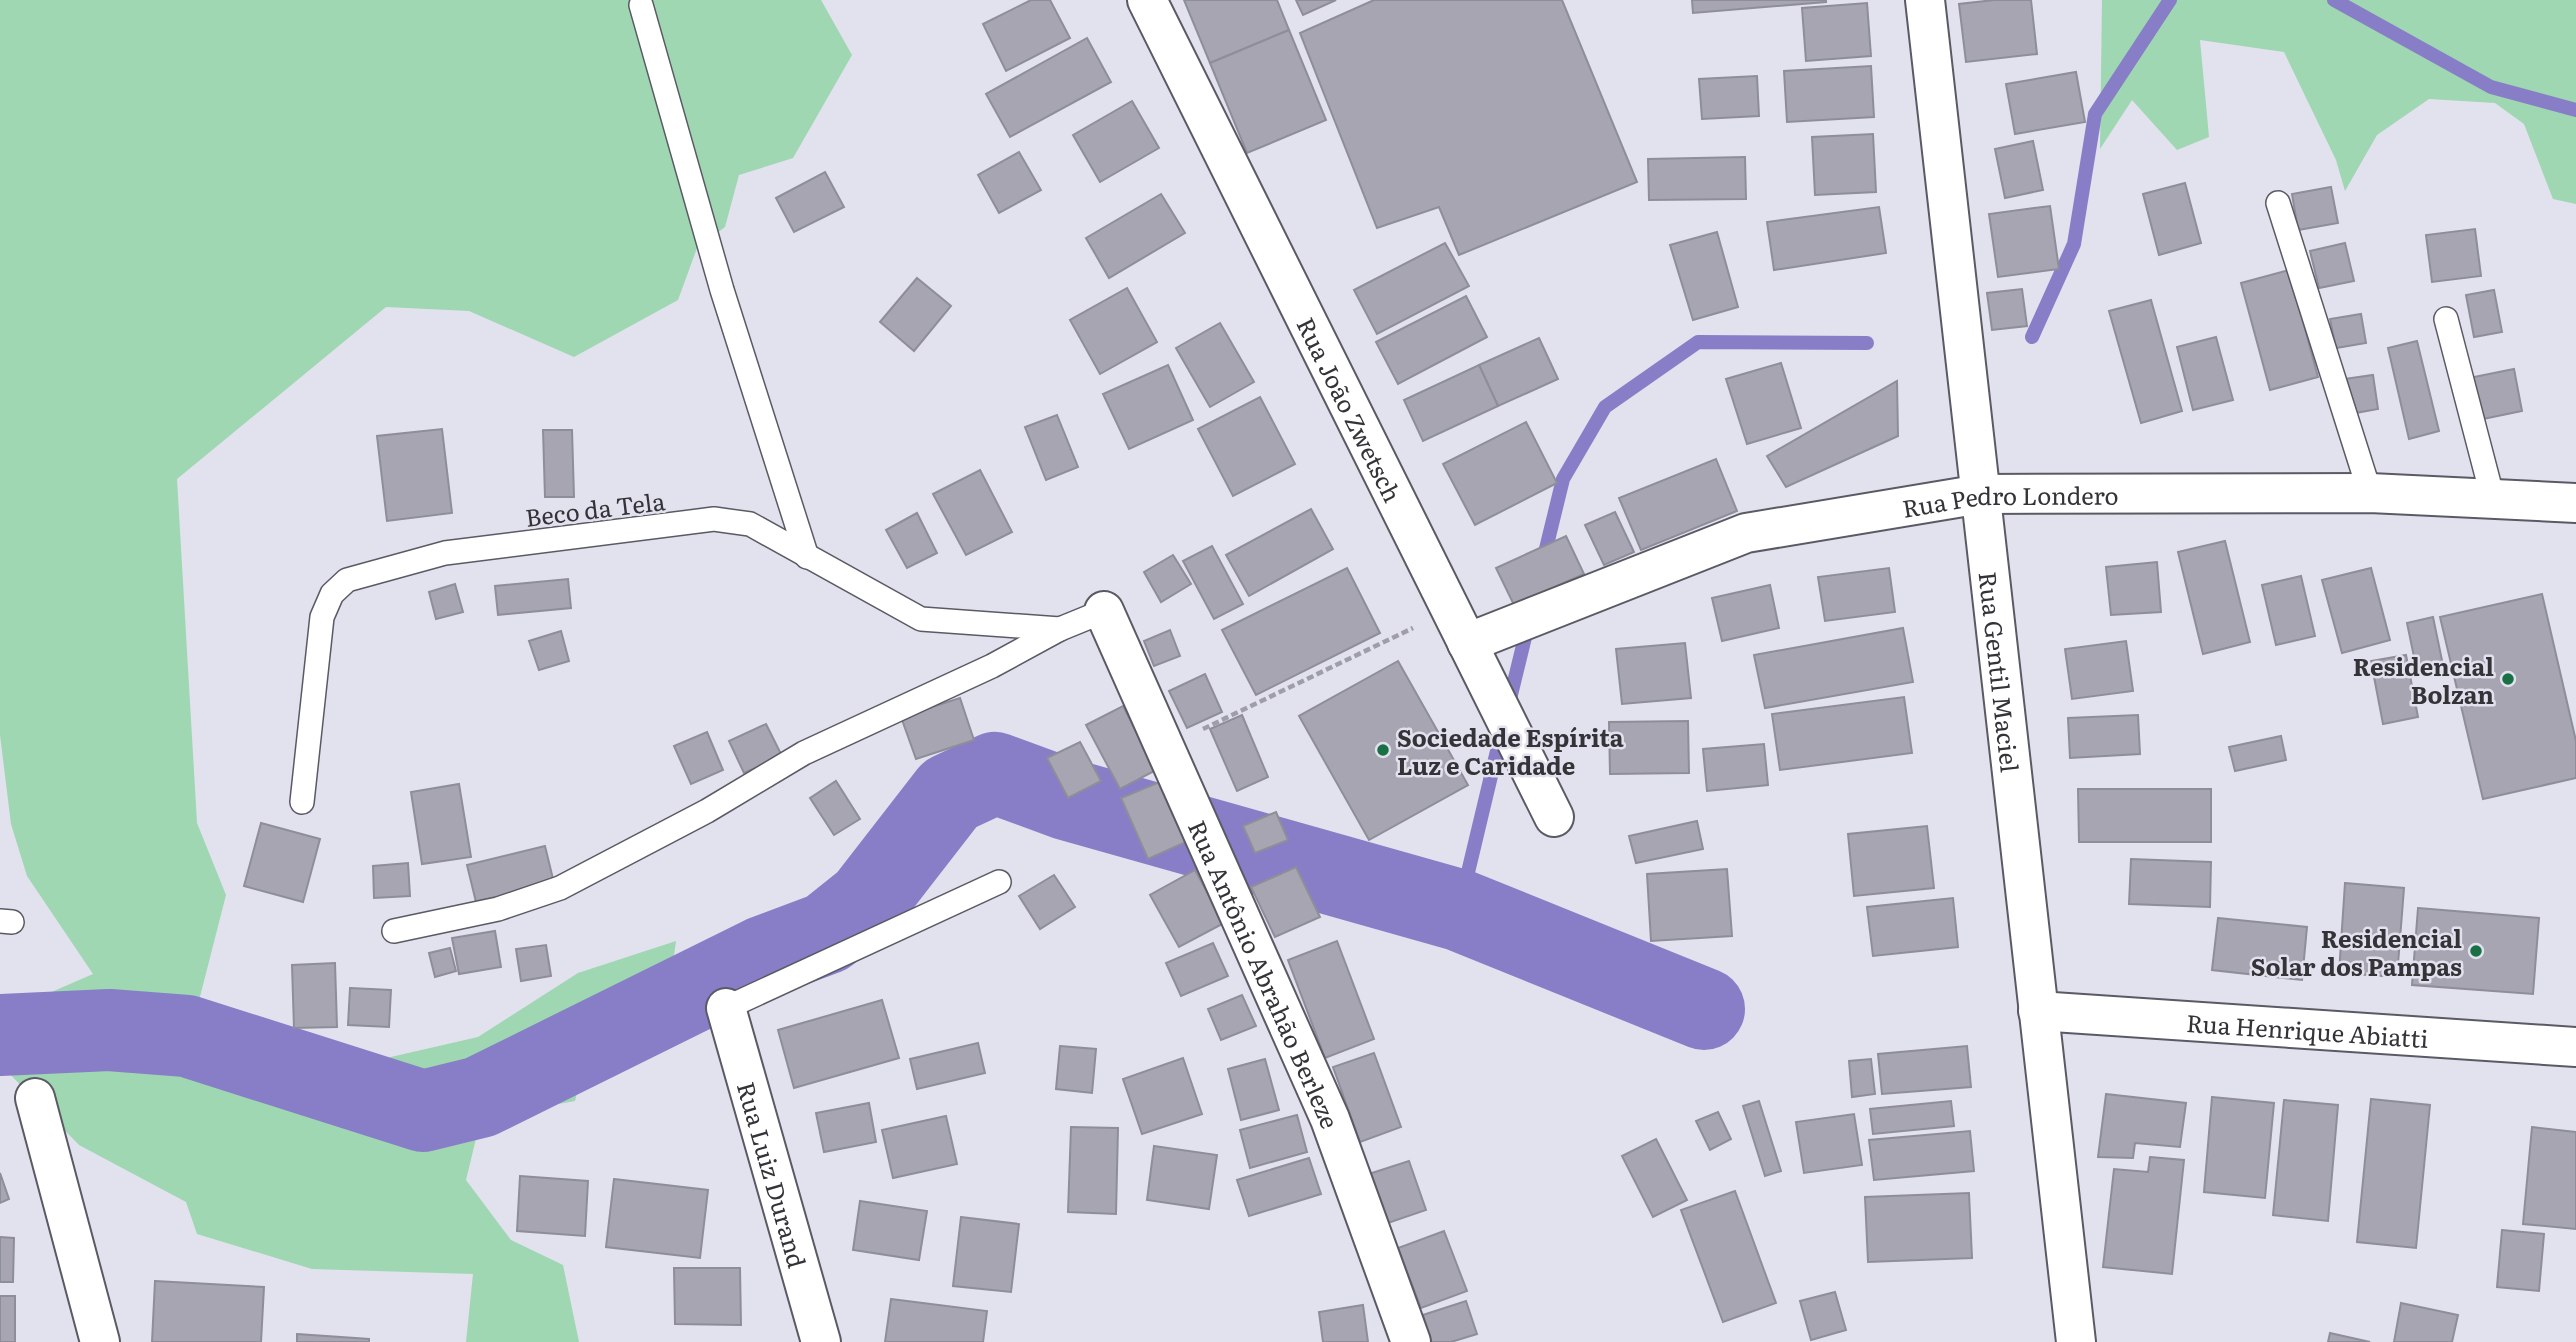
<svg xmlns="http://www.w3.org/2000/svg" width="2576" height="1342" viewBox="0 0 2576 1342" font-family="Literata,serif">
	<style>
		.green { fill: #9ed7b2 }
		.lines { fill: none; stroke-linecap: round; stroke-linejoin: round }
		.stream { stroke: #887ec8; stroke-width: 14 }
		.river { stroke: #887ec8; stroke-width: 82 }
		.building { fill: #a6a5b1; stroke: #8e8e9a; stroke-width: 2 }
		.service-casing { stroke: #5a5a65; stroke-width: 26 }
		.minor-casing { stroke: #5a5a65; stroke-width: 42 }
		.tertiary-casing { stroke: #5a5a65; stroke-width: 42 }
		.path { stroke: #9f9ea8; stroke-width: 4.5; stroke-dasharray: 7 3.5; stroke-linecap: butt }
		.service { stroke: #fff; stroke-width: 23 }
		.minor { stroke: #fff; stroke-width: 38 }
		.tertiary { stroke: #fff; stroke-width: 38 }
		.poi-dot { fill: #187044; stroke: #e2e1ee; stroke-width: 2.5 }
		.labels { text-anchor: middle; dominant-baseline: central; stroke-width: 5; stroke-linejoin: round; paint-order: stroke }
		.street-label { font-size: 24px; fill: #333338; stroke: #e2e1ee }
		.poi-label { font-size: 24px; font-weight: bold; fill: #333338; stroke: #e2e1ee; text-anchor: end }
	</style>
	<rect width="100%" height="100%" fill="#e2e1ee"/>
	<!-- green -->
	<g class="green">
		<path d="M0,0H821L852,55L793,158L739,175L725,227L697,248L678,300L574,357L469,311L386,307L177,479L197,823L226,895L192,1028L356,1065L478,1037L578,973L676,941L671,977L588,1048L575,1101L481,1118L466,1180L511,1240L563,1265L579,1342H466L473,1274L312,1269L197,1234L186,1202L79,1145L0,1064V998L40,997L93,974L27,876L11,824L0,735Z"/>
		<path d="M2102,0H2576V204L2553,199L2524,124L2495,103L2429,99L2377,135L2345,191L2336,160L2284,52L2200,40L2209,137L2177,150L2132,100L2100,149Z"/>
	</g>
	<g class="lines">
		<!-- stream -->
		<g class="stream">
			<path d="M2334,0L2491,87L2576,110"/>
			<path d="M2032,337L2074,244L2095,114L2170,0"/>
			<path d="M1543,561L1563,479L1605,407L1698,342L1867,343"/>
			<path d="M1508,707L1528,625"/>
			<path d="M1459,910L1502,730"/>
		</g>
		<!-- river -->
		<path class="river" d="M0,1035L109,1030L187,1036L423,1111L480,1097L763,957L827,933L867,901L950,794L995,773L1066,799L1459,910L1704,1009"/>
	</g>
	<!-- building -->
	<g class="building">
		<path d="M1031,0H1050L1070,38L1006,71L983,24Z"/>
		<path d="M1184,0H1277L1289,30L1210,63Z"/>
		<path d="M1296,0H1336L1303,15Z"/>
		<path d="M1374,0H1562L1637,182L1459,255L1439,207L1377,228L1300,33Z"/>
		<path d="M1692,0H1826V2L1693,13Z"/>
		<path d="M1994,0H2031L2037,54L1966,62L1959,4Z"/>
		<path d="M1867,3L1871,56L1806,61L1802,8Z"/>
		<path d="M1289,30L1326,120L1247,153L1210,63Z"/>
		<path d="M1087,38L1111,82L1010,137L986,94Z"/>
		<path d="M1871,66L1874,117L1787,122L1784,71Z"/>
		<path d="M2076,72L2085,122L2015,134L2006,84Z"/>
		<path d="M1757,76L1759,116L1702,119L1699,79Z"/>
		<path d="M1132,101L1159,148L1100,182L1073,135Z"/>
		<path d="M1873,134L1876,192L1815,195L1812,137Z"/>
		<path d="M2033,141L2043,190L2005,198L1995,149Z"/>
		<path d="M1019,152L1041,190L999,213L978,175Z"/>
		<path d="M1745,157L1746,199L1649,200L1648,159Z"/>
		<path d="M825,172L844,207L794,232L776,198Z"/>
		<path d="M2185,183L2201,243L2159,255L2143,194Z"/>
		<path d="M2331,187L2338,223L2298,230L2292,194Z"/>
		<path d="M1161,194L1185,233L1109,278L1086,238Z"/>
		<path d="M2050,206L2059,269L1998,277L1989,214Z"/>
		<path d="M1879,207L1886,253L1774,270L1767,222Z"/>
		<path d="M2475,229L2481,276L2432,282L2426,235Z"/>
		<path d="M1717,232L1738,307L1693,320L1670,245Z"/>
		<path d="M1445,243L1469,286L1377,334L1354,290Z"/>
		<path d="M2345,243L2354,281L2319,288L2310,251Z"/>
		<path d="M2289,270L2318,377L2270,390L2241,283Z"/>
		<path d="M917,278L951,306L914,351L880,322Z"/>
		<path d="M1127,288L1157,342L1100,374L1070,320Z"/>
		<path d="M2022,289L2027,326L1992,330L1987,293Z"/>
		<path d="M2494,290L2502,332L2474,337L2466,295Z"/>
		<path d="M1466,296L1487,337L1398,384L1376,342Z"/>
		<path d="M2151,300L2182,411L2141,423L2109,311Z"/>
		<path d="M2361,314L2366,343L2336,348L2330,319Z"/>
		<path d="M1220,323L1254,382L1210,407L1176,348Z"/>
		<path d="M2216,337L2233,400L2193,410L2177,347Z"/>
		<path d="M1539,338L1558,379L1498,406L1479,365Z"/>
		<path d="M2417,341L2439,431L2409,439L2388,348Z"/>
		<path d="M1781,363L1801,428L1747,444L1726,379Z"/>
		<path d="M1168,365L1193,420L1129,449L1103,394Z"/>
		<path d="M1479,365L1498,406L1423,441L1404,400Z"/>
		<path d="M2514,369L2522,411L2478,420L2469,378Z"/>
		<path d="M2373,375L2378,409L2350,414L2344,379Z"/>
		<path d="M1897,381L1898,436L1786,487L1767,456Z"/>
		<path d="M1260,397L1295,464L1233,496L1198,429Z"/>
		<path d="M1057,415L1078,467L1046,480L1025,427Z"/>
		<path d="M1526,422L1557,483L1475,525L1443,464Z"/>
		<path d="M442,429L452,513L387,521L377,436Z"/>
		<path d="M543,430H572L574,497H545Z"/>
		<path d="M1716,459L1737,511L1641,550L1619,498Z"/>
		<path d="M980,470L1012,532L966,555L933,494Z"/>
		<path d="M1311,509L1333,549L1249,596L1226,555Z"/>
		<path d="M1615,512L1634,552L1604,565L1585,525Z"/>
		<path d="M917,513L937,553L907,568L886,530Z"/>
		<path d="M1566,536L1584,574L1514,605L1496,568Z"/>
		<path d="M2225,541L2250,642L2203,654L2178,552Z"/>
		<path d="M1212,546L1243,604L1214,619L1183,561Z"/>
		<path d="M1173,555L1191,584L1161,602L1144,572Z"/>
		<path d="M2157,562L2161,612L2111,615L2106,567Z"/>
		<path d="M1347,568L1380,633L1256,695L1222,630Z"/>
		<path d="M1889,568L1895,612L1825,621L1818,577Z"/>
		<path d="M2371,568L2390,640L2342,653L2322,580Z"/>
		<path d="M2301,576L2315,636L2276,645L2262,585Z"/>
		<path d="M568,579L571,608L498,615L495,586Z"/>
		<path d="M455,584L463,612L436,619L429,592Z"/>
		<path d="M1770,585L1779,628L1722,641L1712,598Z"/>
		<path d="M2542,594L2576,741V778L2483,799L2440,617Z"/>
		<path d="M2433,617L2444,670L2418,676L2407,623Z"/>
		<path d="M1903,628L1913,682L1765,708L1754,655Z"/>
		<path d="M1170,630L1180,656L1154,666L1144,641Z"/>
		<path d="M561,631L569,661L539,670L529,641Z"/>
		<path d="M2126,641L2133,691L2072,699L2065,649Z"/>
		<path d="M1685,643L1691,698L1622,704L1616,649Z"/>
		<path d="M2406,655L2418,717L2383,724L2371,661Z"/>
		<path d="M1398,661L1468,785L1369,840L1299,716Z"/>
		<path d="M1205,674L1222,712L1187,728L1169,691Z"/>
		<path d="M1904,697L1912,753L1780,770L1772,714Z"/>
		<path d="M960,698L974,740L916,759L901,717Z"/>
		<path d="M1123,706L1156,770L1120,789L1086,725Z"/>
		<path d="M1242,715L1268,777L1237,791L1210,729Z"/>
		<path d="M2138,715L2140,754L2070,758L2068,718Z"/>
		<path d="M1688,721L1689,773L1610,774L1609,722Z"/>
		<path d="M766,724L782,756L744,773L729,741Z"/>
		<path d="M707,732L723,770L691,784L674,746Z"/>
		<path d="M2281,736L2286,760L2235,771L2229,747Z"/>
		<path d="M1080,742L1101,781L1068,798L1047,758Z"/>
		<path d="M1764,744L1768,785L1707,791L1703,749Z"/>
		<path d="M836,781L860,819L834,835L810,798Z"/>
		<path d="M1162,781L1188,841L1148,859L1121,798Z"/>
		<path d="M459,784L471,857L422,864L411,792Z"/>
		<path d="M2078,789H2211V842H2079Z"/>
		<path d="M1276,812L1288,840L1255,853L1243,826Z"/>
		<path d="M1697,821L1703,849L1636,863L1629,836Z"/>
		<path d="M261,823L320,839L303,902L244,886Z"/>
		<path d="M1927,826L1934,888L1854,896L1848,834Z"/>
		<path d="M545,846L554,883L476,902L467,865Z"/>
		<path d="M2131,859L2211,862L2210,907L2129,904Z"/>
		<path d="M408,863L410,896L374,898L373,866Z"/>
		<path d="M1296,867L1320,917L1275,937L1251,887Z"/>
		<path d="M1727,869L1732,936L1651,941L1647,874Z"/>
		<path d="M1195,870L1224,923L1179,947L1150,895Z"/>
		<path d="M1054,875L1075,907L1040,929L1019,896Z"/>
		<path d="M2345,883L2404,888L2397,977L2339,973Z"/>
		<path d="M1953,898L1958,947L1873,956L1867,907Z"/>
		<path d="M2418,908L2539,918L2533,994L2412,985Z"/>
		<path d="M2218,918L2307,927L2302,980L2212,970Z"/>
		<path d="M495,931L501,967L459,974L452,938Z"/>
		<path d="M1337,941L1374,1039L1325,1058L1288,960Z"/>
		<path d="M1213,943L1228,976L1181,996L1166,963Z"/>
		<path d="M546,945L551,976L521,981L516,949Z"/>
		<path d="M450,948L456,971L435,977L429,953Z"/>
		<path d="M335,963L337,1027L294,1028L292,965Z"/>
		<path d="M350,988L391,990L389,1027L348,1025Z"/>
		<path d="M1242,995L1256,1026L1221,1040L1208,1009Z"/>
		<path d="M882,1000L899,1058L794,1088L778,1030Z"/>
		<path d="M978,1043L985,1073L917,1089L910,1059Z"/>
		<path d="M1060,1046L1096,1049L1092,1093L1056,1089Z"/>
		<path d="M1967,1046L1971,1087L1882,1094L1878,1054Z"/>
		<path d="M1374,1053L1401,1127L1360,1142L1333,1067Z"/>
		<path d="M1183,1058L1202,1114L1142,1134L1123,1079Z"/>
		<path d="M1265,1059L1279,1110L1241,1120L1228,1069Z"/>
		<path d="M1871,1059L1875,1094L1852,1097L1849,1061Z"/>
		<path d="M2106,1094L2186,1103L2180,1147L2135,1143L2133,1158L2098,1157Z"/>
		<path d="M2212,1097L2274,1103L2265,1198L2204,1192Z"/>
		<path d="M2371,1099L2430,1105L2416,1248L2357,1242Z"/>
		<path d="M2284,1100L2338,1105L2328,1221L2273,1215Z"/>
		<path d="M1759,1101L1781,1171L1765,1176L1743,1106Z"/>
		<path d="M1951,1101L1954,1126L1873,1134L1870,1109Z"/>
		<path d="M869,1103L876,1142L824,1152L816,1113Z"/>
		<path d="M1718,1112L1731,1139L1710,1150L1696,1121Z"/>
		<path d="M1854,1114L1862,1165L1804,1173L1796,1122Z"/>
		<path d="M1297,1115L1307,1152L1250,1168L1240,1130Z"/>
		<path d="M946,1116L957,1164L893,1178L882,1130Z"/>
		<path d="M1071,1127L1118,1128L1116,1214L1068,1212Z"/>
		<path d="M2532,1127L2576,1132V1229L2523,1224Z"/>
		<path d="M1970,1131L1974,1171L1874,1180L1869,1140Z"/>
		<path d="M1656,1139L1687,1200L1653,1217L1622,1156Z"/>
		<path d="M1154,1146L1217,1155L1209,1209L1147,1200Z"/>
		<path d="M2150,1157L2184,1160L2172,1274L2103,1267L2114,1169L2148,1172Z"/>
		<path d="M1309,1158L1321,1194L1249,1216L1237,1180Z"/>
		<path d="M1409,1161L1426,1210L1385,1224L1369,1174Z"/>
		<path d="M0,1173L9,1199L0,1203Z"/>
		<path d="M520,1176L588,1181L585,1236L517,1231Z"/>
		<path d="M614,1179L708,1190L700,1258L606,1247Z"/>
		<path d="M1735,1191L1776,1303L1723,1322L1681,1210Z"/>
		<path d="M1969,1193L1972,1258L1868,1262L1865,1197Z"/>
		<path d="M860,1201L927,1211L919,1260L853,1250Z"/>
		<path d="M961,1217L1019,1224L1011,1292L953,1286Z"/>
		<path d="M2502,1230L2544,1234L2539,1291L2497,1287Z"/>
		<path d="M1444,1231L1467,1291L1421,1308L1398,1248Z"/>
		<path d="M0,1237L14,1238L13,1282H0Z"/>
		<path d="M674,1268H740L741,1325L675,1324Z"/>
		<path d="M155,1281L264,1287L261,1342H152Z"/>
		<path d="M1835,1292L1846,1330L1811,1340L1800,1301Z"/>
		<rect x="0" y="1296" width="15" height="46"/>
		<path d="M891,1299L987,1311L983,1342H885Z"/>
		<path d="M1466,1301L1477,1334L1451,1342H1431L1423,1315Z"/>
		<path d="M2401,1303L2458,1315L2452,1342H2394Z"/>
		<path d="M1363,1305L1368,1342H1323L1319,1312Z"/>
		<path d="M2330,1333L2370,1342H2328Z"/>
		<path d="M297,1334L369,1339V1342H297Z"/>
	</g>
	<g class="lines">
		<defs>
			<g id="service">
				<path d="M641,5L722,290L807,557"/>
				<path d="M2278,203L2370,493"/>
				<path d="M2446,319L2493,499"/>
				<path d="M302,802L322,617L332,594L347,580L445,553L714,519L750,524L921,619L1060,629L1104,611"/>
				<path d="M0,921L12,922"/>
				<path d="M394,931L498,909L560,888L707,811L804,753L992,666L1060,629"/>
				<path d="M726,1008L999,882"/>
			</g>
			<g id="minor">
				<path id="s1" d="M1147,0L1554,817"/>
				<path id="s2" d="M1104,611L1330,1119L1411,1342"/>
				<path id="s3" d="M1467,643L1746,533L1981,494L2370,493L2576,503"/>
				<path id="s4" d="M726,1008L821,1342"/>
				<path id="s5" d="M2038,1011L2576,1047"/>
				<path d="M35,1098L100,1342"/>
			</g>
			<g id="tertiary">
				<path id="s6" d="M1925,0L2076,1342"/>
			</g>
		</defs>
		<!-- service casing -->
		<use href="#service" class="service-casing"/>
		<!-- minor casing -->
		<use href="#minor" class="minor-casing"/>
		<!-- tertiary casing -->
		<use href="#tertiary" class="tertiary-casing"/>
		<!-- path -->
		<path class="path" d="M1203,729L1413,628"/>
		<!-- service -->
		<use href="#service" class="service"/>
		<!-- minor -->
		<use href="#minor" class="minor"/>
		<!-- tertiary -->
		<use href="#tertiary" class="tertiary"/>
	</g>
	<!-- markers -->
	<g class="poi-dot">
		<circle cx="2508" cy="679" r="7"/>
		<circle cx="1383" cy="750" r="7"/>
		<circle cx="2476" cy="951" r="7"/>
	</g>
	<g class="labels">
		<!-- street labels -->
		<g class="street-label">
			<text stroke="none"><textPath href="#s1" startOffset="457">Rua João Zwetsch</textPath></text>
			<text stroke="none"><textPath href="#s3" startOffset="567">Rua Pedro Londero</textPath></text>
			<text transform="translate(595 508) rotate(-7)">Beco da Tela</text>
			<text stroke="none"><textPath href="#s6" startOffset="676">Rua Gentil Maciel</textPath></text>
			<text stroke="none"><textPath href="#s2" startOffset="397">Rua Antônio Abrahão Berleze</textPath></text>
			<text stroke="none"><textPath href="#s5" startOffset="270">Rua Henrique Abiatti</textPath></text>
			<text stroke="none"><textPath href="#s4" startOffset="173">Rua Luiz Durand</textPath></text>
		</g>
		<!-- poi labels -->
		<g class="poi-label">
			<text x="2494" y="665">Residencial<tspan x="2494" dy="28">Bolzan</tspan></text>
			<text x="1397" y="736" text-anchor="start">Sociedade Espírita<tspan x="1397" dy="28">Luz e Caridade</tspan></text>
			<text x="2462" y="937">Residencial<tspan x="2462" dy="28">Solar dos Pampas</tspan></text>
		</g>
	</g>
</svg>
